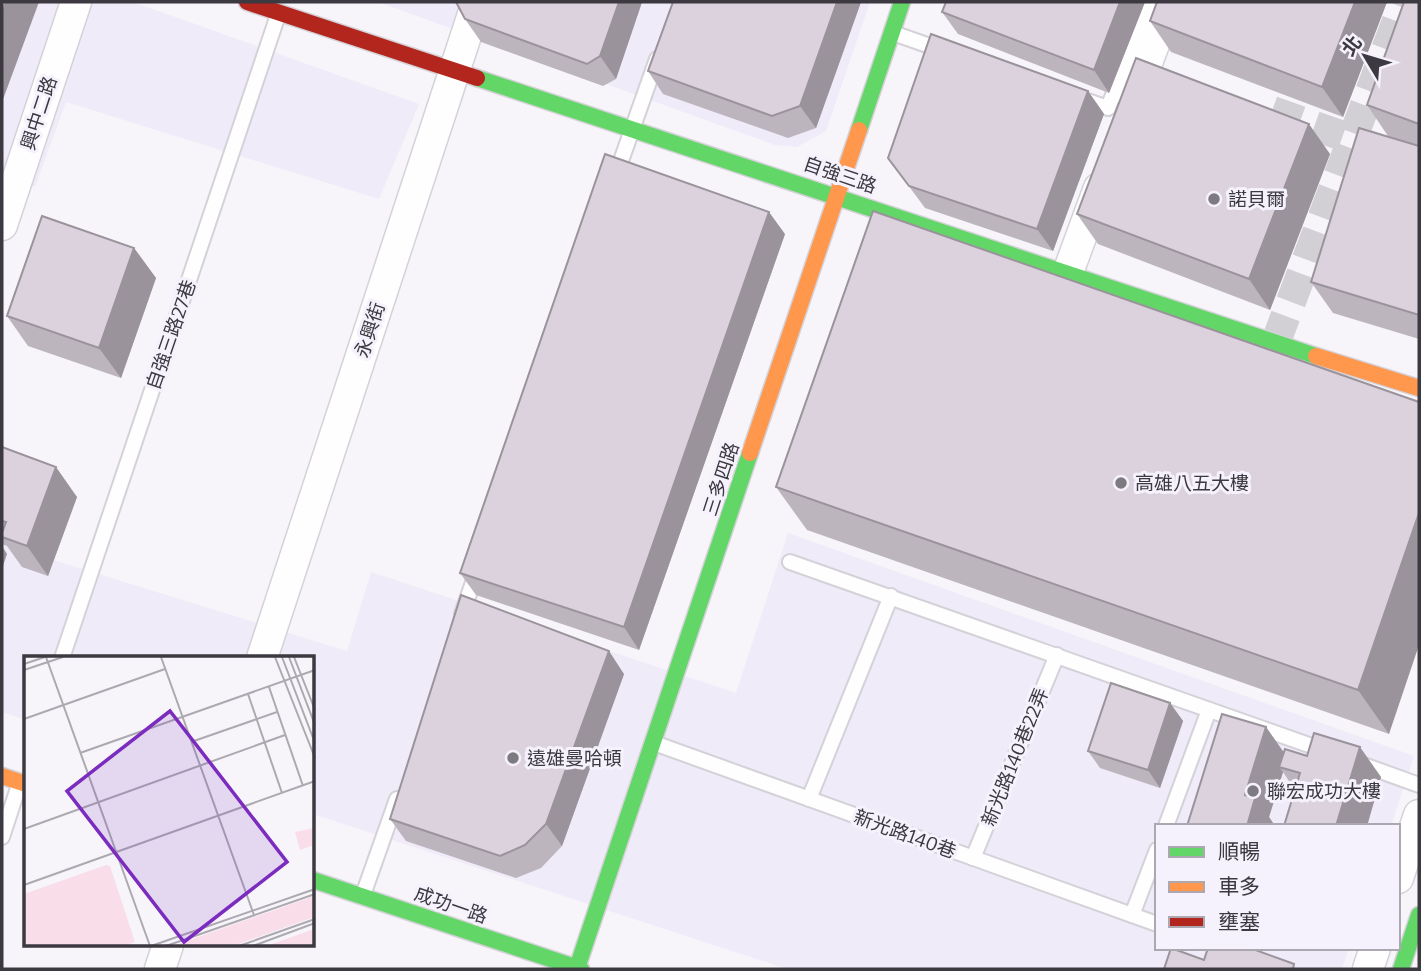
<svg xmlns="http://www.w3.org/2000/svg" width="1421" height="971" viewBox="0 0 1421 971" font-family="Bitter,'Noto Sans TC',serif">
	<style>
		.built { fill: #efebf8 }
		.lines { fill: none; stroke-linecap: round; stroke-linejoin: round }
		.street-tunnel { stroke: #d2cfd5; stroke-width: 30; stroke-dasharray: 30 15; stroke-linecap: butt }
		.lane-casing { stroke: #d4d2d8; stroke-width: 18 }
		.street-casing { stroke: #d4d2d8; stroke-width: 33 }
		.fast-casing { stroke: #d4d2d8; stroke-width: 19 }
		.slow-casing { stroke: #d4d2d8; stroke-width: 19 }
		.jam-casing { stroke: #d4d2d8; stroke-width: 19 }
		.lane { stroke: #fefefe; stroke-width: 14 }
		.street { stroke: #fefefe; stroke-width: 30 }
		.fast { stroke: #63d668; stroke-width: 16 }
		.slow { stroke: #ff974d; stroke-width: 16 }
		.jam { stroke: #b3261e; stroke-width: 16 }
		.wall { fill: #bdb5be }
		.shaded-wall { fill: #9a939b }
		.building { fill: #dcd2dd; stroke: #9a939b; stroke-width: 2 }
		.poi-dot { fill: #7d7b81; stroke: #f6f2fd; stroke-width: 2.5 }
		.labels { text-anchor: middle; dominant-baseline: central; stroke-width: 6; stroke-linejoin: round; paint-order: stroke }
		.street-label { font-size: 19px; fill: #3c3940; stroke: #f6f2fd }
		.poi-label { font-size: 19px; fill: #3c3940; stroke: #f6f2fd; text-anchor: start }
		.inset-road { fill: none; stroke: #acaab0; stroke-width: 2 }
		.view { fill: #7b2cbf; fill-opacity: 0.15; stroke: #7b2cbf; stroke-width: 3.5 }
		.inset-edge { fill: none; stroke: #3c3940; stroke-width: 3.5 }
	</style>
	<rect width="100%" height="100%" fill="#f7f5fa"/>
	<!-- built -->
	<g class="built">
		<path d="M2,2H133L419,104L379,199L66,102L35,187L2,176Z"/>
		<path d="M378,2H870L826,131L797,147L775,145Z"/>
		<path d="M788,533L1414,756L1391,826H1157V948H1349L1342,969H787L313,814V658H26V720L2,712V544L347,651L371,572L736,693Z"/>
	</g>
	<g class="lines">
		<!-- street-tunnel -->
		<g class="street-tunnel">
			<path d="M1272,111L1419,163"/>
			<path d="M1275,344L1404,2"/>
		</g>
		<defs>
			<g id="lane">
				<path d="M893,33L944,51"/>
				<path d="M1082,99L1108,108L1149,2"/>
				<path d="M616,175L657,59"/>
				<path d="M790,562L1326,751"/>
				<path d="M462,614L477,571"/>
				<path d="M62,658L278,15"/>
				<path d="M654,743L1157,924"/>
				<path d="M1358,763L1419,785"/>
				<path d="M809,799L891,596"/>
				<path d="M1166,826L1209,710"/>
				<path d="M2,837L20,782"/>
				<path d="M973,858L1057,655"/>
				<path d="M363,895L397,799"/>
				<path d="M1132,915L1157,850"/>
			</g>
			<g id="street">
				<path d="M1133,100L1170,2"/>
				<path d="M2,225L76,2"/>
				<path d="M1067,275L1099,188"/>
				<path d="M262,658L477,2"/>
				<path d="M1398,878L1419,815"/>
				<path d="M160,969L168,945"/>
				<path d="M1368,969L1375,948"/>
			</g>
			<g id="fast">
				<path d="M477,78L1316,356"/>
				<path d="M859,130L902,2"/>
				<path d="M313,880L581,969"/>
				<path d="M577,968L750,453"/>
				<path d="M1401,969L1419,915"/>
			</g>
			<g id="slow">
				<path d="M1316,356L1419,388"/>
				<path d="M750,453L859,130"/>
				<path d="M2,776L26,784"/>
			</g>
			<path id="jam" d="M247,2L477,78"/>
		</defs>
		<!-- lane casing -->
		<use href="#lane" class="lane-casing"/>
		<!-- street casing -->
		<use href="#street" class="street-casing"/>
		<!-- fast casing -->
		<use href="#fast" class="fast-casing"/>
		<!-- slow casing -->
		<use href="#slow" class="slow-casing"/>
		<!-- jam casing -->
		<use href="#jam" class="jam-casing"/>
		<!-- lane -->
		<use href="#lane" class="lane"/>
		<!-- street -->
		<use href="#street" class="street"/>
		<!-- fast -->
		<use href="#fast" class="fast"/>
		<!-- slow -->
		<use href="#slow" class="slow"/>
		<!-- jam -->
		<use href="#jam" class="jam"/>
	</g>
	<!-- wall -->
	<g class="wall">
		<path d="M456,2H642L616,79L603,86L481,42L465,19Z"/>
		<path d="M861,2L816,128L788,138L663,94L648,71Z"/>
		<path d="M946,2H1145L1109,93L958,34L942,12Z"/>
		<path d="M1387,2L1343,117L1171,52L1150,21Z"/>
		<path d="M1419,2V339L1333,313L1311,282L1411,144L1388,136L1367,105Z"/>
		<path d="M1088,91L1104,114L1053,251L925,208L888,158Z"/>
		<path d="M1330,154L1270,310L1098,244L1077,214Z"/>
		<path d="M785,234L639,650L476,595L460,573Z"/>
		<path d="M134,248L156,278L121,378L28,346L7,316Z"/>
		<path d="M1419,402L1389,734L807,530L776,487Z"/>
		<path d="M2,447L77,497L48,576L22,567L7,546L2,544Z"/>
		<path d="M624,674L562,846L541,868L516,878L406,841L390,819Z"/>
		<path d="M1170,703L1183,721L1160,788L1100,768L1088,751Z"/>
		<path d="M1266,727L1284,753L1381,777L1367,826H1284L1295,790L1283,772L1269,817L1275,826H1187Z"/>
	</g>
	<!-- shaded-wall -->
	<g class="shaded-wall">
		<path d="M6,2H39L2,102V14Z"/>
		<path d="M619,2H642L616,79L600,56Z"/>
		<path d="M837,2H861L816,128L800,106Z"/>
		<path d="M1120,2H1145L1109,93L1094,70Z"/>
		<path d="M1355,2H1387L1343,117L1322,87Z"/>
		<path d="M1088,91L1104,114L1053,251L1037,229Z"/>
		<path d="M1309,124L1330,154L1270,310L1249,279Z"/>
		<path d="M769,212L785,234L639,650L624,627Z"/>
		<path d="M134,248L156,278L121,378L99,348Z"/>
		<path d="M56,467L77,497L48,576L27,546Z"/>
		<path d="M1419,513V645L1389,734L1358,690Z"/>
		<path d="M2,546L7,554L2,569Z"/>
		<path d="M609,651L624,674L562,846L546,824Z"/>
		<path d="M1170,703L1183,721L1160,788L1148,770Z"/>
		<path d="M1266,727L1287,757L1279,767L1283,772L1269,817L1275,826H1247L1245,795Z"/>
		<path d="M1360,747L1381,777L1367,826H1336Z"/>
	</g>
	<!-- building -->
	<g class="building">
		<path d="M2,2H6L2,14Z"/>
		<path d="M456,2H619L600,56L587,64L465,19Z"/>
		<path d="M673,2H837L800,106L772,116L648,71Z"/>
		<path d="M946,2H1120L1094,70L942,12Z"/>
		<path d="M1157,2H1355L1322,87L1150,21Z"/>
		<path d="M1404,2H1419V124L1367,105Z"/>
		<path d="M931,34L1088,91L1037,229L909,186L888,158Z"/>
		<path d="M1136,58L1309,124L1249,279L1077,214Z"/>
		<path d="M1359,128L1419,146V315L1311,282Z"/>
		<path d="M605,154L769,212L624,627L460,573Z"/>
		<path d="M873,211L1419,402V513L1358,690L776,487Z"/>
		<path d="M42,216L134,248L99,348L7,316Z"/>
		<path d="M2,447L56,467L27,546L2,537V533L6,522L2,521Z"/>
		<path d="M461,595L609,651L546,824L525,845L500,856L390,819Z"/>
		<path d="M1111,683L1170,703L1148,770L1088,751Z"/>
		<path d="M1222,714L1266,727L1245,795L1255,798L1247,826H1239L1232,824L1231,826H1187Z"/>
		<path d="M1314,733L1360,747L1336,826H1284L1300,773L1279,767L1285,749L1307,756Z"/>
		<path d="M1171,948L1204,960L1208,948H1250L1294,964L1293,969H1164Z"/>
	</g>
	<!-- markers -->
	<g class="poi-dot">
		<circle cx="1214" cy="199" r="7"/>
		<circle cx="1121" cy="483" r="7"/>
		<circle cx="513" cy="758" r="7"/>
		<circle cx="1253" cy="791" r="7"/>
	</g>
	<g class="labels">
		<!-- street labels -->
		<g class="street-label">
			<text transform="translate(39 113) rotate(-72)">興中二路</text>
			<text transform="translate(840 175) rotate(19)">自強三路</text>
			<text transform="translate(370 330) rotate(-72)">永興街</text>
			<text transform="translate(171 335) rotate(-71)">自強三路27巷</text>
			<text transform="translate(721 479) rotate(-72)">三多四路</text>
			<text transform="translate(1015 757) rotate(-68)">新光路140巷22弄</text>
			<text transform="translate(905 834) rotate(20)">新光路140巷</text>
			<text transform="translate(451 905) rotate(19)">成功一路</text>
		</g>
		<!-- poi labels -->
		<g class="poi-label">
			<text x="1228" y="199">諾貝爾</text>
			<text x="1135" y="483">高雄八五大樓</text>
			<text x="527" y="758">遠雄曼哈頓</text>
			<text x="1267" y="791">聯宏成功大樓</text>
		</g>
	</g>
	<!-- overview -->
	<g transform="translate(24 656)">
		<rect width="290" height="290" fill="#f7f5fa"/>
		<path d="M290,172V189L276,194L271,176ZM82,209L86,210L111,286L99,290H0V238ZM290,273V290H245V289Z" fill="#f9dee9"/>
		<path d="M290,240V261L209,290H149Z" fill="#f9dee9"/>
		<path class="inset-road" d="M22,1L126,290M137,1L230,259M251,1L291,102M258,1L291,87M265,1L291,69M270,1L291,54M0,8L21,1M0,14L39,1M245,31L279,130M224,38L258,137M0,63L141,13M167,86L253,56M56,97L291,14M0,173L261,79M0,229L291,125M127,290L291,233M142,290L291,238M215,290L291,263M229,290L291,267"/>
		<path class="view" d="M146,55L263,206L160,286L43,135Z"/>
		<rect width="290" height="290" class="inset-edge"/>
	</g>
	<!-- border -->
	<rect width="1421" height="971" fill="none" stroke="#3c3940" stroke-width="7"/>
	<!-- legend -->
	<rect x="1155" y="824" width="245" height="126" fill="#f6f2fd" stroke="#aca8b1" stroke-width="2"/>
	<rect x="1169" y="847" width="35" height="10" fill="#63d668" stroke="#aca8b1" stroke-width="2"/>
	<text x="1218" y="859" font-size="21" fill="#3c3940">順暢</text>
	<rect x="1169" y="882" width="35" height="10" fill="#ff974d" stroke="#aca8b1" stroke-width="2"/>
	<text x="1218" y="894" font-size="21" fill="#3c3940">車多</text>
	<rect x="1169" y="917" width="35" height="10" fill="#b3261e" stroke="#aca8b1" stroke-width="2"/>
	<text x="1218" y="929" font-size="21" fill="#3c3940">壅塞</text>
	<!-- north arrow -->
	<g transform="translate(1365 56) rotate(308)" stroke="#f6f2fd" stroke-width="5" paint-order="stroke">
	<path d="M0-5L12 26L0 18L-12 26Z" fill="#3c3940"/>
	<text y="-10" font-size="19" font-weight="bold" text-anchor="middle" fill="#3c3940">北</text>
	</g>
</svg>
